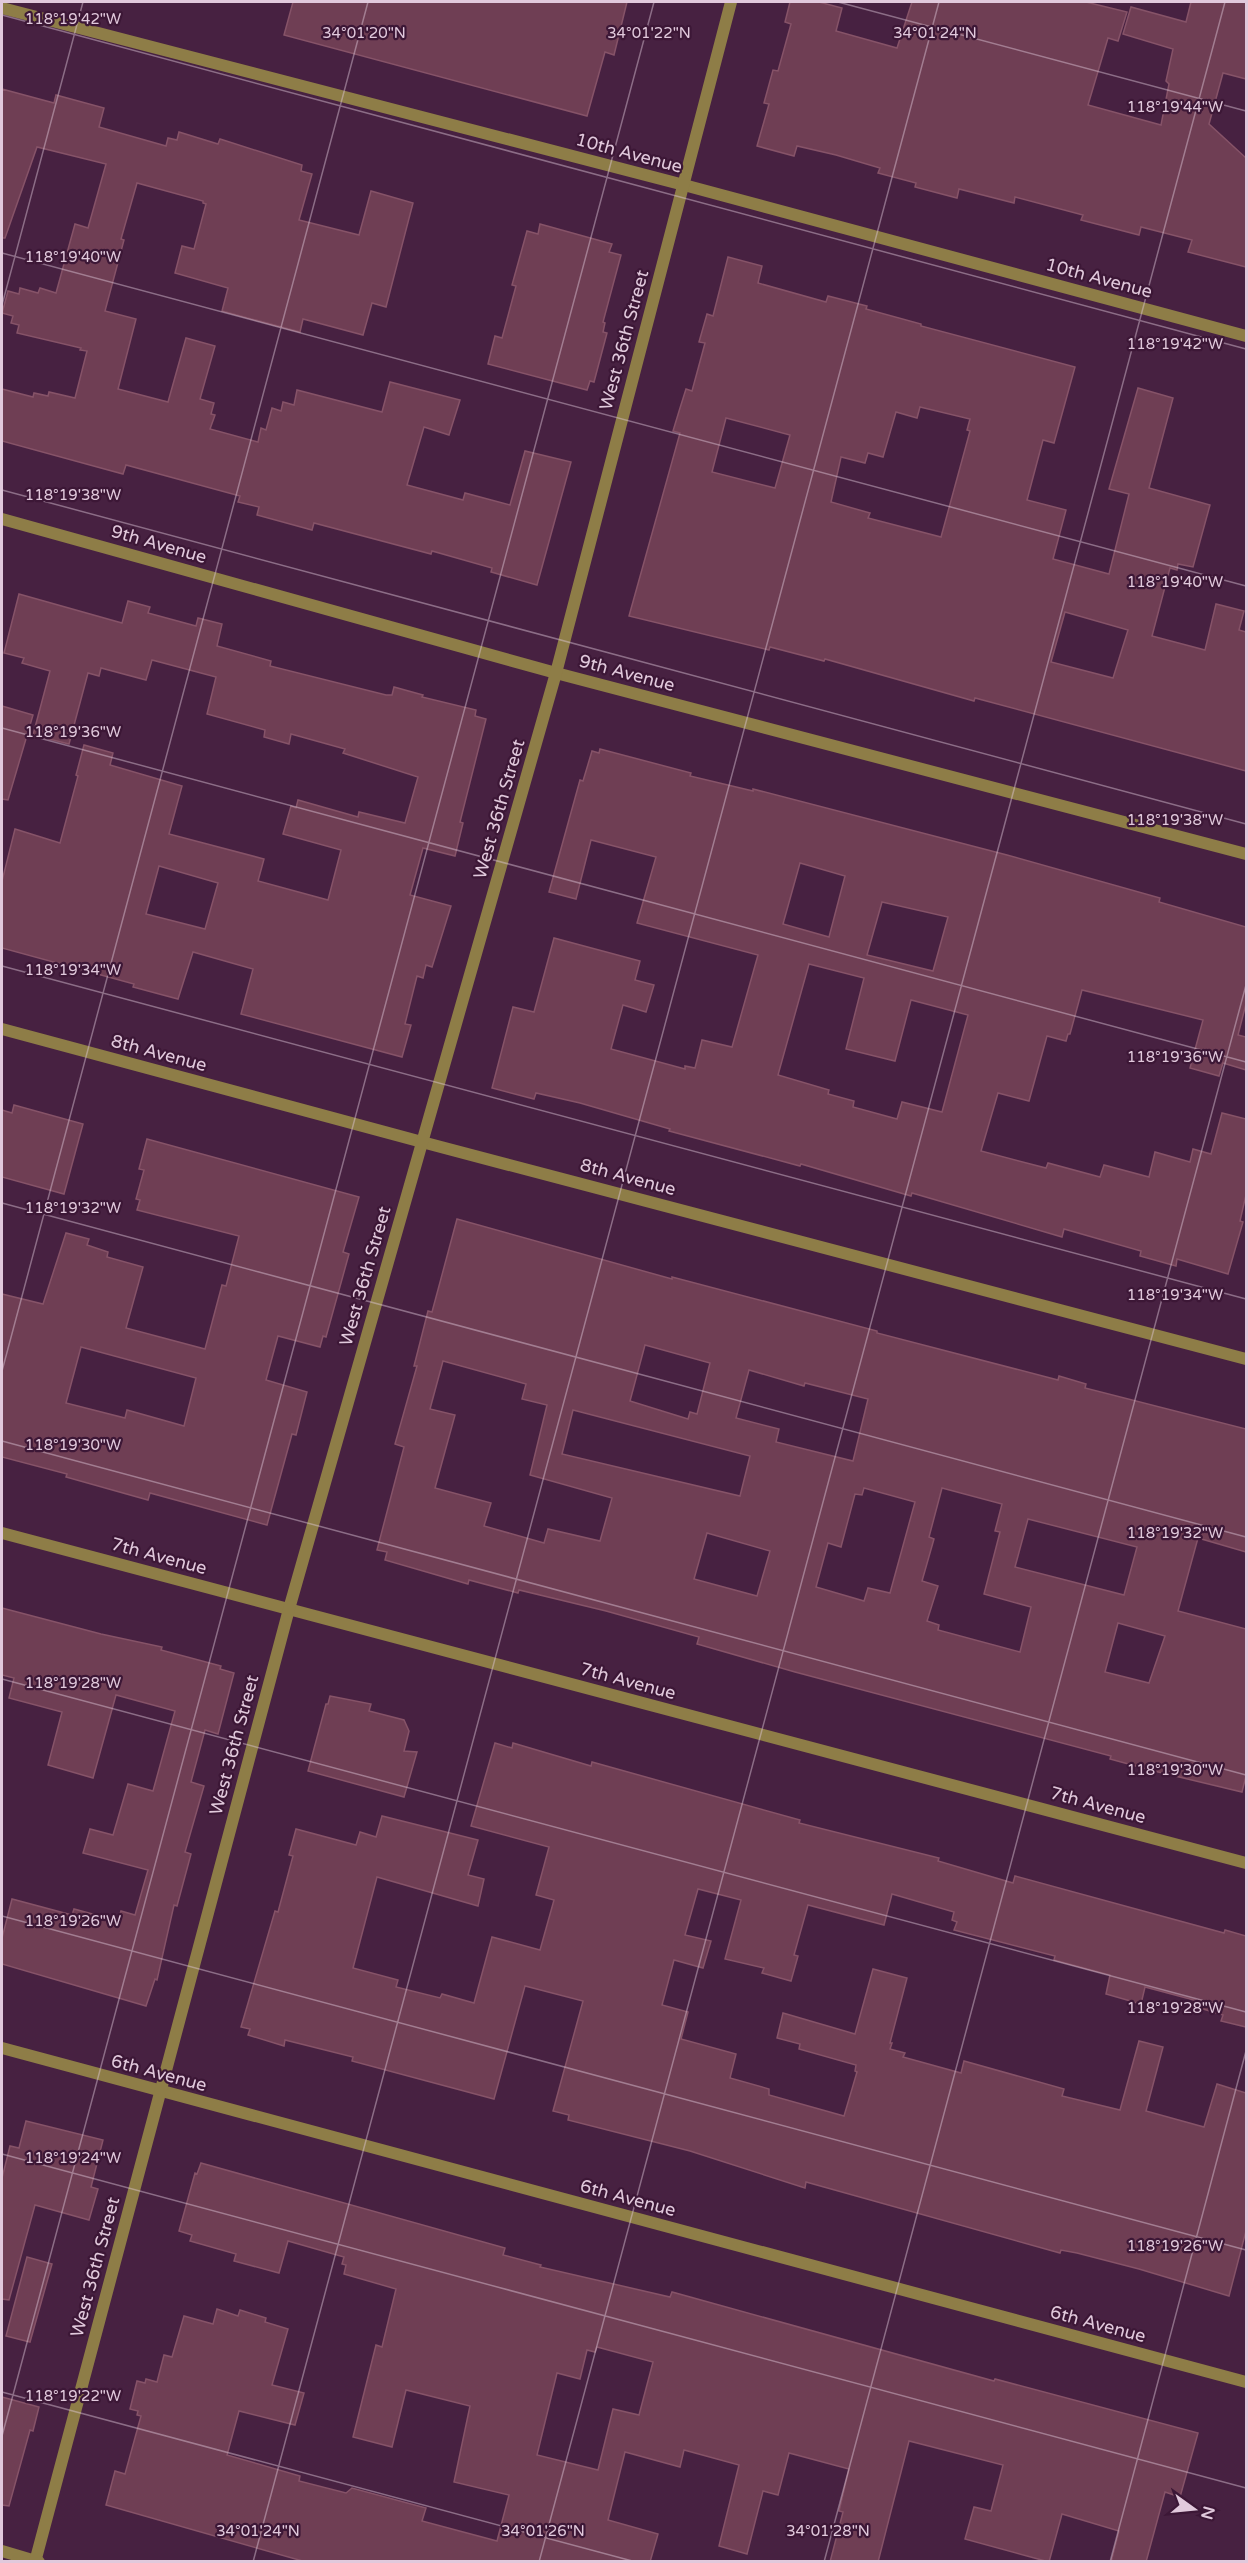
<svg xmlns="http://www.w3.org/2000/svg" width="1248" height="2563" viewBox="0 0 1248 2563" font-family="'Varela Round',sans-serif">
	<style>
		.building { fill: #6f3e54; stroke: #865368; stroke-width: 1.5; fill-rule: evenodd }
		.lines { fill: none; stroke-linecap: round; stroke-linejoin: round }
		.minor { stroke: #8e7d47; stroke-width: 12 }
		.tertiary { stroke: #8e7d47; stroke-width: 12 }
		.ticks { fill: none; stroke: #e1c9dc; stroke-width: 1.5; stroke-opacity: 0.45 }
		.labels { text-anchor: middle; dominant-baseline: central; stroke-width: 4.5; stroke-linejoin: round; paint-order: stroke }
		.street-label { font-size: 18px; fill: #e1c9dc; stroke: #3c1736 }
		.ticks-label { font-size: 15px; text-anchor: middle; fill: #e1c9dc; stroke: #3c1736; stroke-width: 4.5; stroke-linejoin: round; paint-order: stroke }
	</style>
	<rect width="100%" height="100%" fill="#472141"/>
	<!-- building -->
	<g class="building">
		<path d="M293,2H627L614,55L605,52L587,116L284,35Z"/>
		<path d="M790,2H819L842,8L836,31L897,48L912,2H1086L1127,12L1118,41L1108,38L1088,105L1161,125L1169,84L1166,81L1173,49L1123,34L1131,7L1186,22L1191,2H1246V79L1223,73L1209,124L1246,158V267L1188,252L1192,240L1141,227L1139,235L1081,220L1083,215L1015,197L1014,203L959,189L957,198L915,187L916,183L878,173L880,168L836,155L797,146L794,156L757,146L769,104L764,103L773,70L778,71L791,24L785,22Z"/>
		<path d="M2,89L54,103L56,95L104,108L99,127L166,146L168,138L177,140L179,132L218,144L220,139L302,165L301,171L312,174L299,220L359,235L371,191L413,203L386,307L372,303L363,335L303,319L300,332L222,311L228,288L175,273L182,246L194,249L206,204L203,203V201L137,183L121,239L124,240L105,311L136,319L118,389L168,402L186,338L215,346L200,399L214,403L211,414L215,415L210,429L258,442L261,428L266,430L272,408L281,411L283,402L294,405L297,390L382,412L390,382L460,400L449,435L424,427L407,485L463,500L465,493L510,505L525,451L571,462L537,585L491,572L492,568L432,551L431,554L314,523L312,530L257,515L259,507L238,502L240,496L126,465L123,474L2,441V389L33,397L34,393L48,396L49,392L75,398L87,351L80,350L81,348L17,333L19,325L11,323L13,316L2,313L8,291L19,294L20,288L38,293L40,288L56,293L75,224L88,228L106,164L37,147L5,238H2Z"/>
		<path d="M540,224L612,244L609,252L621,255L603,322L605,323L603,332L607,333L594,382L590,381L587,390L488,364L495,336L502,338L516,286L512,285L527,231L538,234Z"/>
		<path d="M728,257L762,266L758,283L826,302L828,296L867,306L866,309L921,324V326L1075,367L1054,443L1043,440L1027,500L1066,510L1053,559L1109,574L1129,494L1109,489L1138,388L1173,398L1149,488L1210,505L1193,567L1178,564L1177,570L1170,568L1152,636L1205,650L1216,604L1244,611L1239,630L1246,632V771L975,698L974,701L825,659L824,661L770,647L769,650L629,616L680,433L673,431L680,408L686,389L692,391L705,343L699,342L707,314L713,316ZM920,407L970,419L967,430L970,431L941,537L868,518L870,513L831,502L841,457L865,463L868,453L883,457L896,412L917,418ZM726,418L790,435L775,488L712,472ZM1065,612L1128,630L1113,678L1051,662Z"/>
		<path d="M19,594L122,623L128,601L150,607L148,613L196,626L198,618L222,624L217,646L271,661L270,666L386,695H392L394,687L423,695L422,697L476,710L475,716L486,719L460,822L463,823L455,856L423,848L410,895L451,906L432,967L426,965L423,978L417,976L405,1024L411,1025L402,1057L241,1014L253,969L193,952L178,999L133,987L134,984L2,948V881L15,829L60,843L78,776L76,775L84,745L113,753L110,765L182,786L169,834L264,859L258,881L328,900L341,850L283,834L291,806L296,808L298,800L358,817L359,812L405,823L418,777L343,753L345,749L291,734L289,744L264,737L265,730L207,714L216,677L152,660L146,680L101,668L99,676L88,673L69,744L33,735L50,671L22,663L24,658L4,653ZM159,866L218,883L205,929L146,914Z"/>
		<path d="M2,706L33,715L8,800L2,799Z"/>
		<path d="M600,749L691,773L690,776L753,791V789L1007,855L1160,898L1159,902L1246,927V1004L1238,1035L1246,1037V1070L1223,1063L1219,1076L1190,1068L1203,1020L1082,990L1070,1034H1068L1066,1041L1047,1036L1029,1101L998,1093L981,1151L1046,1168L1048,1163L1100,1177L1104,1165L1149,1177L1155,1152L1190,1162L1193,1149L1211,1154L1222,1113L1246,1119V1195L1240,1221L1243,1222L1228,1274L1177,1259L1176,1266L1140,1256L1141,1251L1064,1229L1062,1237L912,1193L911,1196L801,1164L800,1166L669,1131L670,1129L580,1103L536,1093L534,1099L492,1088L513,1007L534,1012L554,938L640,961L635,980L654,985L646,1012L623,1005L611,1049L685,1069V1066L695,1068L702,1040L732,1047L758,955L637,923L656,857L591,840L576,899L549,892L580,780L583,781L592,751L599,753ZM800,863L845,876L829,937L783,924ZM882,902L948,917L933,971L867,955ZM809,964L864,978L846,1049L895,1061L911,1000L968,1015L942,1112L902,1102L897,1119L853,1107L854,1101L828,1094L829,1090L778,1075Z"/>
		<path d="M14,1105L83,1124L64,1194L2,1177V1110L12,1113Z"/>
		<path d="M147,1139L359,1197L343,1252L349,1254L326,1337L323,1336L320,1347L278,1336L266,1380L307,1392L296,1435L292,1434L267,1525L150,1493L148,1500L66,1477L67,1474L2,1457V1294L43,1304L66,1233L89,1239L87,1245L108,1252L107,1257L143,1267L126,1328L205,1349L222,1285L226,1286L239,1236L137,1210L140,1200L136,1199L144,1170L139,1169ZM81,1347L196,1378L184,1426L127,1410L125,1418L66,1403Z"/>
		<path d="M457,1219L672,1279V1277L790,1308L877,1331V1333L1058,1380L1059,1376L1086,1384L1085,1388L1246,1429V1552L1198,1538L1178,1611L1246,1629V1776L1242,1792L1154,1771L1110,1759L1111,1756L795,1672L697,1644L699,1637L606,1611L519,1590L518,1593L469,1580L468,1584L385,1560L387,1552L377,1550L404,1447L395,1444L417,1366H414L428,1311L432,1312ZM645,1345L710,1363L697,1414L690,1412L688,1419L630,1401ZM443,1361L526,1384L522,1399L547,1405L530,1475L612,1498L600,1541L548,1529L544,1543L484,1526L491,1503L435,1488L455,1415L430,1409ZM749,1370L804,1386L805,1383L868,1399L853,1461L776,1442L779,1429L736,1418ZM573,1410L750,1456L740,1496L562,1454ZM864,1488L915,1502L890,1593L868,1588L864,1601L816,1587L828,1543L841,1547L855,1494L862,1495ZM942,1488L1002,1504L995,1531L1000,1532L984,1594L1031,1607L1020,1652L938,1630L939,1625L927,1621L938,1586L922,1581L934,1539L929,1537ZM1028,1519L1137,1547L1124,1595L1015,1567ZM707,1533L770,1551L757,1596L694,1579ZM1118,1623L1165,1636L1149,1683L1105,1672Z"/>
		<path d="M2,1608L101,1634L162,1647L161,1650L221,1666L220,1669L234,1673L218,1734L205,1730L191,1782L204,1786L185,1852L191,1854L177,1906L174,1905L157,1980L155,1979L146,2006L2,1964V1938L12,1899L72,1915L74,1909L118,1921L121,1911L135,1915L148,1870L83,1853L90,1829L113,1835L128,1784L153,1791L175,1711L116,1695L93,1778L48,1765L62,1712L9,1698L14,1678L2,1675Z"/>
		<path d="M330,1696L371,1704L369,1711L404,1720L409,1731L404,1751L417,1752L404,1797L308,1771L326,1704H328Z"/>
		<path d="M495,1743L512,1748L513,1743L591,1766L592,1762L800,1820L799,1823L939,1858L938,1861L1013,1883L1015,1876L1224,1933L1225,1930L1246,1936V2027L1221,2021L1223,2015L1203,2009L1205,2003L1145,1987L1141,2004L1106,1994L1110,1975L1054,1960L1055,1956L954,1930L957,1922L952,1920L954,1912L892,1894L884,1925L808,1905L794,1955L798,1956L791,1981L762,1973L764,1968L725,1959L741,1900L698,1889L685,1935L711,1941L703,1968L674,1960L662,2005L688,2012L681,2039L736,2054L730,2078L769,2089V2095L844,2116L857,2072L855,2071L856,2065L799,2049L800,2044L777,2038L783,2013L855,2034L873,1969L907,1978L890,2043H892L890,2049L905,2053L903,2057L961,2073L964,2061L1064,2089L1062,2096L1120,2110L1139,2041L1163,2047L1146,2111L1204,2127L1217,2084L1246,2093V2231L1229,2296L1139,2269L1077,2253L1061,2250L1060,2253L806,2182L805,2188L690,2151L568,2120L569,2115L553,2111L583,2001L525,1986L494,2099L352,2061L353,2057L285,2040L284,2046L248,2035L250,2029L241,2027L275,1911L278,1912L293,1856L289,1855L296,1829L356,1845L360,1832L376,1837L382,1816L478,1840L468,1875L484,1879L478,1906L377,1877L353,1968L398,1980L396,1987L440,1998L442,1994L474,2003L492,1937L540,1950L554,1900L536,1895L549,1847L471,1826Z"/>
		<path d="M26,2121L103,2140L91,2187L98,2189L89,2220L35,2205L9,2300L2,2299V2178L10,2146L19,2148Z"/>
		<path d="M201,2163L505,2248L503,2255L541,2265L540,2267L670,2297L672,2292L994,2381L995,2379L1198,2433L1180,2497L1165,2492L1146,2562H1111L1119,2531L1062,2514L1049,2562L965,2539L974,2507L991,2511L1003,2465L909,2441L878,2562H830L843,2512L839,2511L849,2469L789,2453L778,2495L763,2491L747,2554L719,2546L739,2465L684,2450L680,2467L625,2452L608,2520L658,2534L650,2562H306L106,2505L115,2471L125,2474L141,2416L137,2415L138,2411L130,2409L137,2381L145,2383L146,2379L157,2382L164,2355L172,2357L184,2316L213,2324L217,2309L238,2316L240,2310L266,2318L265,2322L288,2329L272,2385L304,2393L295,2425L239,2411L227,2455L300,2476L299,2481L346,2493L352,2488L426,2508L422,2521L497,2541L509,2495L454,2482L470,2406L406,2390L392,2447L353,2437L376,2345L382,2347L396,2289L344,2274L346,2265L342,2264L344,2257L288,2241L279,2273L234,2261L236,2254L190,2241L192,2235L179,2231L195,2173L197,2174ZM597,2347L653,2362L639,2415L613,2409L598,2470L537,2455L557,2373L580,2379L587,2350L595,2352Z"/>
		<path d="M27,2257L52,2264L30,2342L6,2336Z"/>
		<path d="M2,2397L39,2407L33,2431L30,2430L9,2506L2,2505Z"/>
	</g>
	<g class="lines">
		<!-- minor -->
		<g class="minor">
			<path d="M2,8L684,185L1246,336"/>
			<path d="M2,519L556,673L1246,854"/>
			<path d="M2,1029L422,1142L1246,1359"/>
			<path d="M2,2048L1246,2382"/>
			<path d="M2,2551L39,2562"/>
		</g>
		<!-- tertiary -->
		<g class="tertiary">
			<path d="M2,1533L1246,1863"/>
			<path d="M35,2562L289,1609L556,673L731,2"/>
		</g>
	</g>
	<!-- ticks -->
	<path class="ticks" d="M838,2L1246,111M2,15L1246,349M2,253L1246,586M2,305L83,2M2,490L1246,824M2,728L1246,1062M2,966L1246,1299M2,1203L1246,1537M2,1371L368,2M2,1441L1246,1775M2,1679L1246,2012M2,1916L1246,2250M2,2154L1246,2488M2,2392L636,2562M2,2436L654,2M253,2562L939,2M539,2562L1225,2M824,2562L1246,985M1110,2562L1246,2051"/>
	<g class="labels">
		<!-- street labels -->
		<g class="street-label">
			<text transform="translate(629 153) rotate(15)">10th Avenue</text>
			<text transform="translate(1099 278) rotate(15)">10th Avenue</text>
			<text transform="translate(624 340) rotate(-75)">West 36th Street</text>
			<text transform="translate(159 544) rotate(16)">9th Avenue</text>
			<text transform="translate(627 673) rotate(15)">9th Avenue</text>
			<text transform="translate(499 809) rotate(-74)">West 36th Street</text>
			<text transform="translate(159 1053) rotate(15)">8th Avenue</text>
			<text transform="translate(628 1177) rotate(15)">8th Avenue</text>
			<text transform="translate(365 1276) rotate(-74)">West 36th Street</text>
			<text transform="translate(159 1556) rotate(15)">7th Avenue</text>
			<text transform="translate(628 1681) rotate(15)">7th Avenue</text>
			<text transform="translate(234 1745) rotate(-75)">West 36th Street</text>
			<text transform="translate(1098 1805) rotate(15)">7th Avenue</text>
			<text transform="translate(159 2073) rotate(15)">6th Avenue</text>
			<text transform="translate(628 2198) rotate(15)">6th Avenue</text>
			<text transform="translate(95 2267) rotate(-75)">West 36th Street</text>
			<text transform="translate(1098 2324) rotate(15)">6th Avenue</text>
		</g>
	</g>
	<g class="ticks-label">
		<text x="73" y="24">118°19'42"W</text>
		<text x="364" y="38">34°01'20"N</text>
		<text x="649" y="38">34°01'22"N</text>
		<text x="935" y="38">34°01'24"N</text>
		<text x="1175" y="112">118°19'44"W</text>
		<text x="73" y="262">118°19'40"W</text>
		<text x="1175" y="349">118°19'42"W</text>
		<text x="73" y="500">118°19'38"W</text>
		<text x="1175" y="587">118°19'40"W</text>
		<text x="73" y="737">118°19'36"W</text>
		<text x="1175" y="825">118°19'38"W</text>
		<text x="73" y="975">118°19'34"W</text>
		<text x="1175" y="1062">118°19'36"W</text>
		<text x="73" y="1213">118°19'32"W</text>
		<text x="1175" y="1300">118°19'34"W</text>
		<text x="73" y="1450">118°19'30"W</text>
		<text x="1175" y="1538">118°19'32"W</text>
		<text x="73" y="1688">118°19'28"W</text>
		<text x="1175" y="1775">118°19'30"W</text>
		<text x="73" y="1926">118°19'26"W</text>
		<text x="1175" y="2013">118°19'28"W</text>
		<text x="73" y="2163">118°19'24"W</text>
		<text x="1175" y="2251">118°19'26"W</text>
		<text x="73" y="2401">118°19'22"W</text>
		<text x="258" y="2536">34°01'24"N</text>
		<text x="543" y="2536">34°01'26"N</text>
		<text x="828" y="2536">34°01'28"N</text>
	</g>
	<!-- border -->
	<rect width="1248" height="2563" fill="none" stroke="#e1c9dc" stroke-width="6"/>
	<!-- north arrow -->
	<g transform="translate(1194 2509) rotate(105)" stroke="#3c1736" stroke-width="4.5" paint-order="stroke">
	<path d="M0-4.5L10 22L0 15L-10 22Z" fill="#e1c9dc"/>
	<text y="-9" font-size="16" font-weight="bold" text-anchor="middle" fill="#e1c9dc">N</text>
	</g>
</svg>
